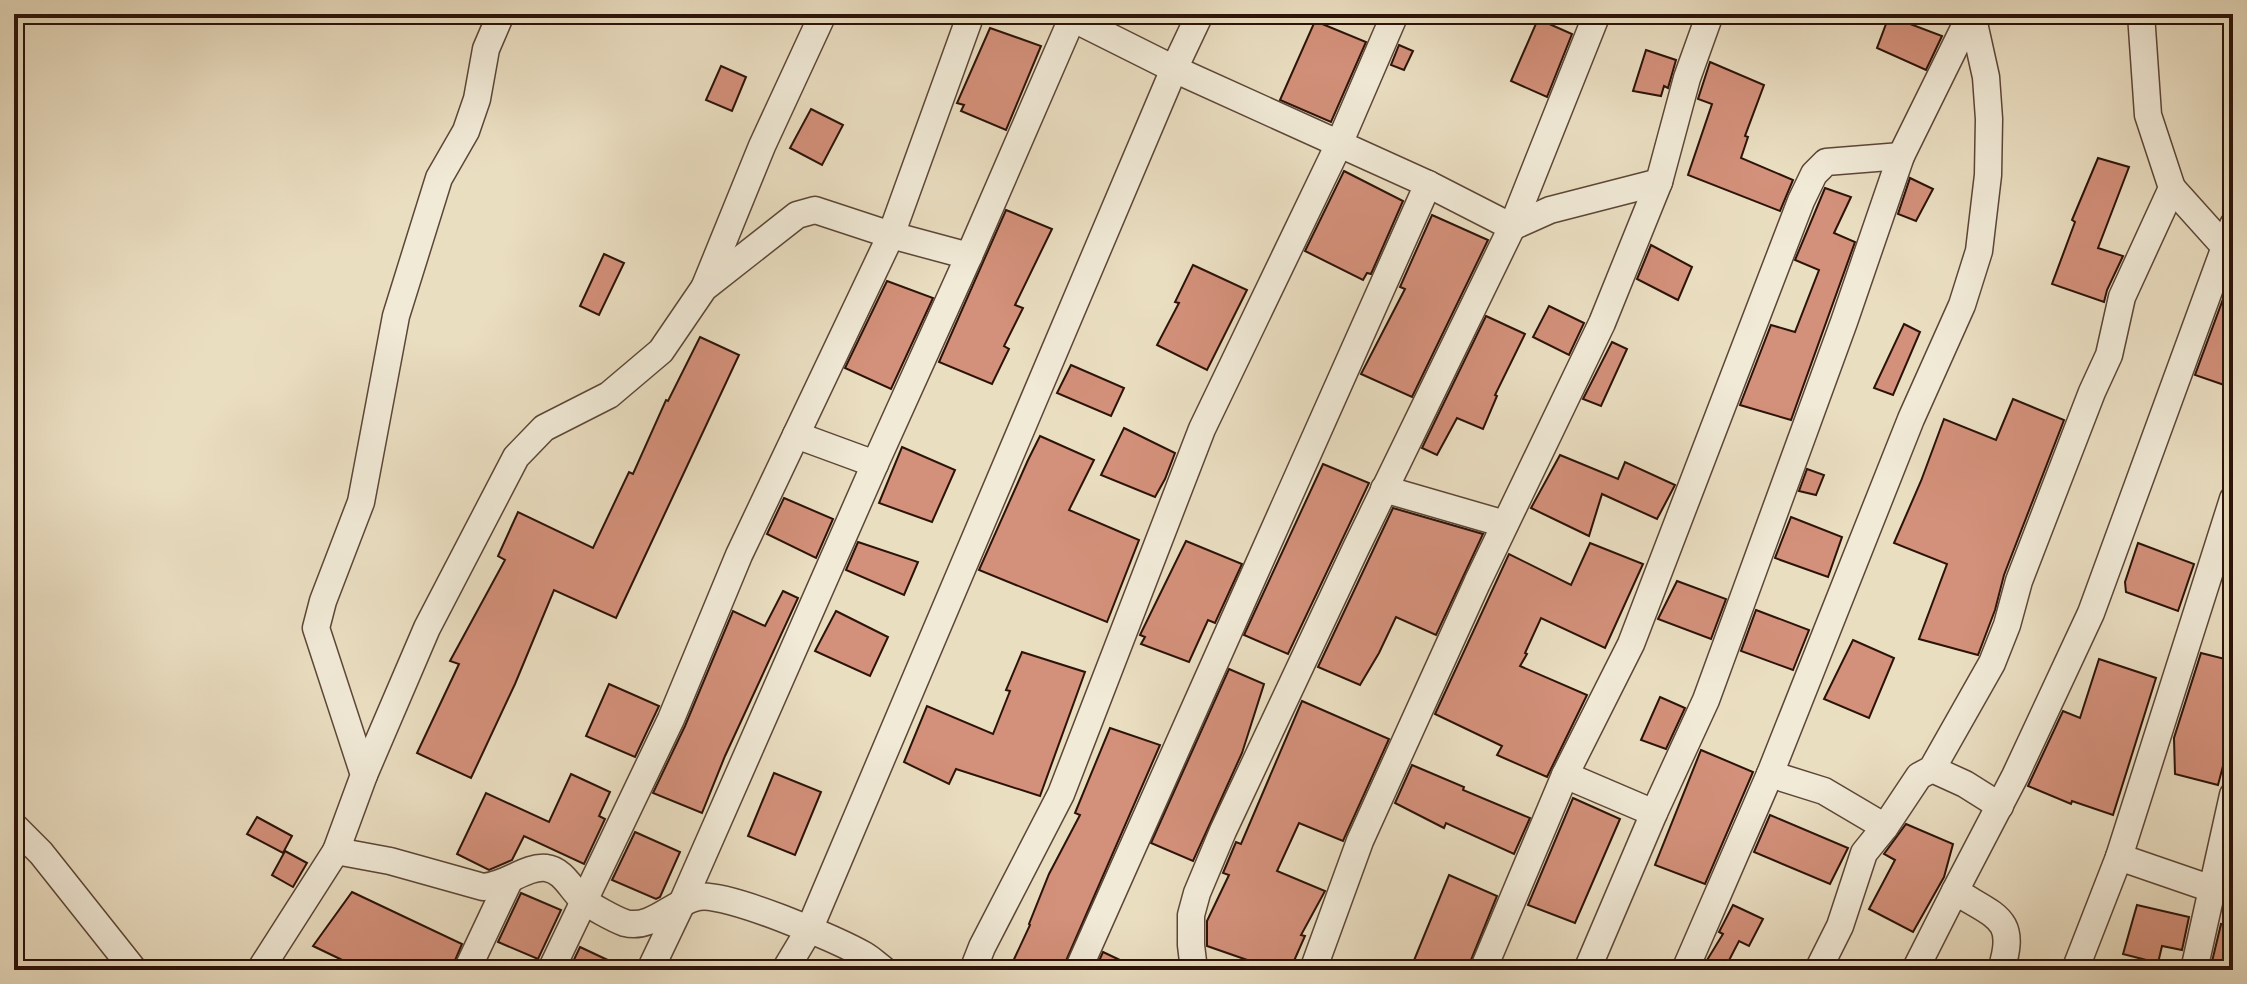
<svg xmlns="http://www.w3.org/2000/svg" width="2247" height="984" viewBox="0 0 2247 984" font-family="'EB Garamond',serif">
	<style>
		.building { fill: #d3907a; stroke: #2c1309; stroke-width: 2 }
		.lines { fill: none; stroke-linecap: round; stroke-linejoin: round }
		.minor-casing { stroke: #5c4637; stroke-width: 29 }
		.minor { stroke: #f1ead7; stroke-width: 26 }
	</style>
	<rect width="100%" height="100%" fill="#eadec1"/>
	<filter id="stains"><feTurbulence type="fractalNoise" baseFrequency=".0025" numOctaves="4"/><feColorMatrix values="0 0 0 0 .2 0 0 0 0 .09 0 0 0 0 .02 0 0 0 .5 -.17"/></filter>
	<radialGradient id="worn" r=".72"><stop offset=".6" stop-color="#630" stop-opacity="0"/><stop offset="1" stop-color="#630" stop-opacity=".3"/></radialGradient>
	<!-- building -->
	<g class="building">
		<path d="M1889,16L1942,36L1926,70L1877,48Z"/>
		<path d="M1538,19L1572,34L1547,97L1511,81Z"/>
		<path d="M1315,21L1366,42L1331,122L1280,100Z"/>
		<path d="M990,28L1041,46L1006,130L961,111L964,105L957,103Z"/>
		<path d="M1399,45L1413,51L1404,70L1391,65Z"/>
		<path d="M1646,50L1676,60L1668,88L1664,86L1661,96L1633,91Z"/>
		<path d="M1710,62L1764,85L1745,136L1748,137L1741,158L1793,180L1780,211L1688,175L1712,104L1698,99Z"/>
		<path d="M721,66L746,77L732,111L706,100Z"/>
		<path d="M811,109L843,125L822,165L790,148Z"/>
		<path d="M2098,158L2129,167L2098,248L2123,256L2107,290L2104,302L2052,284L2075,222L2072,220Z"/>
		<path d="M1344,171L1403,201L1371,274L1367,273L1363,280L1305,251Z"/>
		<path d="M1910,178L1933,189L1916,221L1898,214Z"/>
		<path d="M1825,188L1851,197L1834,233L1855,242L1791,420L1740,405L1771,325L1795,332L1819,270L1795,260Z"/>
		<path d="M1006,210L1052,229L1015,305L1023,308L1004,346L1009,349L992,384L939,362Z"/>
		<path d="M1432,215L1488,240L1412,397L1361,374L1405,289L1400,287Z"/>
		<path d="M1651,245L1692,267L1678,300L1637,279Z"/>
		<path d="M604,254L624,263L599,315L580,306Z"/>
		<path d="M1193,265L1247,290L1207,370L1157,345L1179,303L1175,302Z"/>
		<path d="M2233,272V388L2195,375Z"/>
		<path d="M887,281L933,298L891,389L845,368Z"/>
		<path d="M1549,306L1584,323L1569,355L1533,337Z"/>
		<path d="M1486,316L1525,334L1495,395L1497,396L1483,429L1457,418L1437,455L1422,448Z"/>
		<path d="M1904,324L1920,332L1893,395L1874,388Z"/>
		<path d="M700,337L739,355L616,618L554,590L515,684L471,778L417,753L459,664L450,661L505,560L498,556L518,512L593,548L629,472L633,474L666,400L668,401Z"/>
		<path d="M1612,342L1627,349L1601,406L1583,399Z"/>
		<path d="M1071,365L1124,388L1111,416L1057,393Z"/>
		<path d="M2013,399L2064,420L2004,575L1995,610L1978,655L1919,639L1947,564L1894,543L1921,481L1944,419L1996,440Z"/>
		<path d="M1124,428L1175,453L1165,479L1155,497L1101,475Z"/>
		<path d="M1040,436L1094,460L1069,510L1139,540L1107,622L979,570L1028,460Z"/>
		<path d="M902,447L955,470L932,522L879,503Z"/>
		<path d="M1560,455L1618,479L1625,462L1675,485L1657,519L1602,494L1589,536L1531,508Z"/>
		<path d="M1323,464L1369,483L1288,654L1244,635Z"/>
		<path d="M1807,469L1824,475L1816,495L1799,491Z"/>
		<path d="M784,498L833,519L816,558L767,534Z"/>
		<path d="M1393,508L1483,534L1436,635L1396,617L1379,653L1360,685L1318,667Z"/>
		<path d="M1791,517L1842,537L1828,577L1775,558Z"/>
		<path d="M1186,541L1242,564L1215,623L1208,620L1189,662L1141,644L1145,637L1140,635Z"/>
		<path d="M858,542L918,562L904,595L846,570Z"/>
		<path d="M1590,543L1643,564L1605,648L1541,618L1525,653L1527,654L1520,666L1587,695L1547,777L1497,755L1502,746L1435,714L1509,554L1571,585Z"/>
		<path d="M2138,543L2194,564L2178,611L2126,592L2125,582Z"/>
		<path d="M1677,581L1726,599L1711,639L1658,619Z"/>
		<path d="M783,591L798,598L725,756L702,813L653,793L685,726L733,611L765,626Z"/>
		<path d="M1756,610L1809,630L1793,670L1741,651Z"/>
		<path d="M836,611L888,637L870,676L815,651Z"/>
		<path d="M1853,640L1894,658L1869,718L1824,699Z"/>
		<path d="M1022,652L1085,672L1040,796L956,769L949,784L904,762L927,706L993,734L1010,691L1006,690Z"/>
		<path d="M2201,653L2233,661V728L2218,785L2175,774L2174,738Z"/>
		<path d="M2099,659L2156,678L2113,815L2072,801L2071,804L2028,786L2063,711L2080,718Z"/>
		<path d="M1229,669L1264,684L1242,753L1193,861L1151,843Z"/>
		<path d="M609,684L659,706L635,757L586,736Z"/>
		<path d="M1660,697L1685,708L1666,749L1641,740Z"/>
		<path d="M1302,701L1389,739L1343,841L1299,823L1277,871L1325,891L1301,935L1305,936L1290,970H1276L1207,946V921L1229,875L1223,873L1236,842L1241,844Z"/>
		<path d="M1110,728L1160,745L1062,970H1009L1030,925L1029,924L1049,874L1080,815L1075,813Z"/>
		<path d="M1701,750L1753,772L1705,884L1655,865Z"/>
		<path d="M1412,765L1464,787L1463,790L1530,818L1514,854L1446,823L1444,828L1395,803Z"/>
		<path d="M774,773L821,792L795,855L748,836Z"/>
		<path d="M571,774L610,792L599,816L605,819L584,864L524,836L512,860L489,870L457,854L486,793L549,822Z"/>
		<path d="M1573,798L1620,819L1575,923L1528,905Z"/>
		<path d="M1770,815L1848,848L1830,884L1754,852Z"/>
		<path d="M257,817L292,836L283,853L247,834Z"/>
		<path d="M1906,824L1953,844L1944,877L1913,932L1869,909L1895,860L1884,854Z"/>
		<path d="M635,832L680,852L660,897L656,899L612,880Z"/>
		<path d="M285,851L307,863L293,887L272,875Z"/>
		<path d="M1449,875L1497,896L1467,970H1410Z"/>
		<path d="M352,892L462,944L451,970H363L313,946Z"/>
		<path d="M521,893L561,910L538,959L498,942Z"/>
		<path d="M1733,905L1763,919L1749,946L1739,941L1724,970L1704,965L1723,934L1719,932Z"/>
		<path d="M2137,905L2189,917L2182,950L2162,946L2158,963L2123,954Z"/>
		<path d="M2221,924L2233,926V970H2210Z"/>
		<path d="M580,947L629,970H569Z"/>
		<path d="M1103,952L1141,970H1095Z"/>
	</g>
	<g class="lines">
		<defs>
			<g id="minor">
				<path d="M1064,14L1174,69L1428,184L1512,227L1550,210L1659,182L1687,78L1710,14"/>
				<path d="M2172,188L2225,247L2233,252"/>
				<path d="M705,286L762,146L823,14"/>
				<path d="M796,435L875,464"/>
				<path d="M1384,489L1505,524"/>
				<path d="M1932,769L1965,784L2000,806"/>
				<path d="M364,775L427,628L516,457L544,428L609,395L661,351L704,288L797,215L815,210L891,235L969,256"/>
				<path d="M1565,775L1654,813"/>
				<path d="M14,826L41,853L134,970"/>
				<path d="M1885,827L1919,776L1932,769L1992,663L2007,625L2019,581L2092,392L2109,355L2122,297L2172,188L2148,115L2141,14"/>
				<path d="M336,851L390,861L483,887C508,885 525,866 546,868C563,870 571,889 582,899C590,906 614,919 625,923C652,930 673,902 698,897C724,891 839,940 864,955C871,959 877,965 884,970"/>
				<path d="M2119,857L2212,889"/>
				<path d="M260,970L336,851L364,775L316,628L323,601L361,502L396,316L439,178L466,131L477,99L486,49L501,14"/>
				<path d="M467,970L509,881"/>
				<path d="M551,970L671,719L739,555L891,235L971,14"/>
				<path d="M650,970L682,903L875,464L969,256L1074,14"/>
				<path d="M785,970L809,930L1174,69L1200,14"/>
				<path d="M973,970L982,947L1061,794L1202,429L1339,144L1395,14"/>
				<path d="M1078,970C1193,707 1313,447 1428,184"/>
				<path d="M1194,970L1191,945V915L1197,893L1223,831L1356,548L1512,227L1597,14"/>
				<path d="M1313,970L1360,841L1477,583L1602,323L1659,182"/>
				<path d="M1483,970L1565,775L1631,644L1801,201L1814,174L1826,162L1901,156"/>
				<path d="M1587,970L1654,813L1706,700L1844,322L1901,156L1971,14"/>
				<path d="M1685,970L1770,774"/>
				<path d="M1818,970L1840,926L1864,853L1885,827L1824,791L1770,774L1911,419L1962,305L1979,251L1988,175L1989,119L1986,77L1972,14"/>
				<path d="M1915,970L1955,891"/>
				<path d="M2001,970C2018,917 1995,917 1955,891L2015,776L2091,613L2233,225"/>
				<path d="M2075,970L2119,857L2233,499"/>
				<path d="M2194,970L2233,795"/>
			</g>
		</defs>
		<!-- minor casing -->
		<use href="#minor" class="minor-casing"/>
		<!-- minor -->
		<use href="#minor" class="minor"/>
	</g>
	<!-- margin -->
	<rect width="2247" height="984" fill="none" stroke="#eadec1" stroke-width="48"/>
	<rect x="16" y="16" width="2215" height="952" fill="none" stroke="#2c1309" stroke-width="4"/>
	<rect x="24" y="24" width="2199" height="936" fill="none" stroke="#2c1309" stroke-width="2"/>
	<rect width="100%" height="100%" filter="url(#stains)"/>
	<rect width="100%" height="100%" fill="url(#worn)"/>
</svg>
